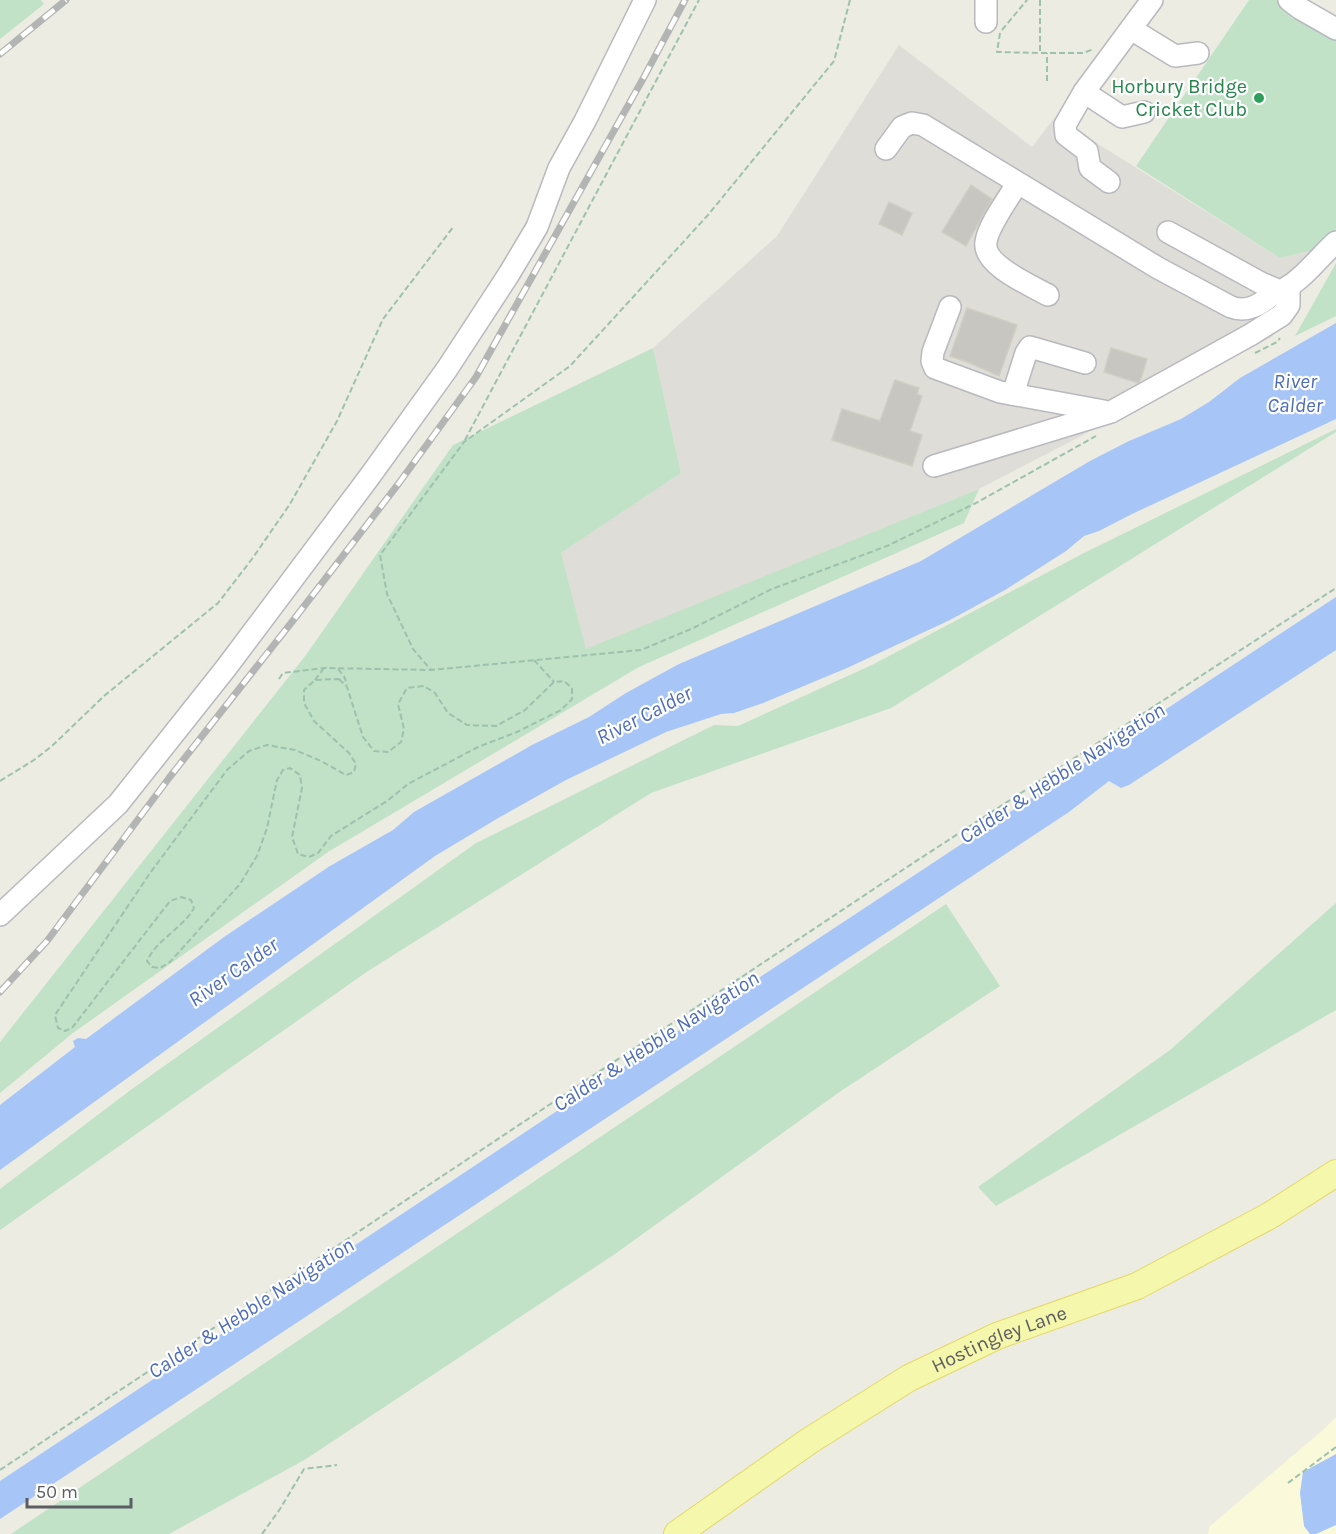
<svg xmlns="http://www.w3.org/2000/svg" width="1336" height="1534" viewBox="0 0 1336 1534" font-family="Karla,sans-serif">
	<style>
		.commercial { fill: #faf9da }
		.industrial { fill: #deddd7 }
		.green { fill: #c1e2c7 }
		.water { fill: #a8c5f7 }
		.building { fill: #c8c6c0; stroke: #d0cec2; stroke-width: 1.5 }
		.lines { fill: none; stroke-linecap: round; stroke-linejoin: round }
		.minor-casing { stroke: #b8b9be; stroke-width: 24 }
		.major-casing { stroke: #e4d964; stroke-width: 28 }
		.path { stroke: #9cc2ae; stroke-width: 2; stroke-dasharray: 6 3; stroke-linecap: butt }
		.minor { stroke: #fff; stroke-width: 21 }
		.major { stroke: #f5f7ad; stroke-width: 26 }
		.rail-casing { stroke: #b3b4b4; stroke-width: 7 }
		.rail { stroke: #fff; stroke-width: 4.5; stroke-dasharray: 14; stroke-linecap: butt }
		.leisure-dot { fill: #2e9e5b; stroke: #fff; stroke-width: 2 }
		.labels { text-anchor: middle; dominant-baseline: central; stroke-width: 4.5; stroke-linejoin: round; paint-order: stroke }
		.leisure-label { font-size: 20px; fill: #27864d; stroke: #fff; text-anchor: end }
		.street-label { font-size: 20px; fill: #5b5d62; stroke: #fff }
		.water-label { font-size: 21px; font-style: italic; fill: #4e6db7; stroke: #fff }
	</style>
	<rect width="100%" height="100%" fill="#ecece3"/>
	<!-- commercial -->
	<path class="commercial" d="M1336,1417V1534H1208L1209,1527L1324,1429Z"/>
	<!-- industrial -->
	<path class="industrial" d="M899,45L1032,147L1055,117L1280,258L1326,247L1272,337L979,489L586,650L561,553L681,473L653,348L777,236Z"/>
	<!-- green -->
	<g class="green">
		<path d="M0,0H41L44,4L0,39Z"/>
		<path d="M1249,0H1289L1336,29V229L1326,247L1280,258L1136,166Z"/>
		<path d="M1336,263V316L1295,336Z"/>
		<path d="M653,348L681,473L561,553L586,649L979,489L964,523L639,667L328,852L73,1033L0,1093V1042L306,655L453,445Z"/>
		<path d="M1336,429V432L891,708L651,793L368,971L0,1230V1189L132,1089L476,843L714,725L738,726L874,664L1082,554Z"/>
		<path d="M1336,903V1010L996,1206L978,1187L1170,1050Z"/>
		<path d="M946,904L1000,986L838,1093L615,1254L306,1459L169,1534H11Z"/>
	</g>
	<!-- water -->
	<g class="water">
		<path d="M1336,323V419L1132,514L1099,531L1084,536L1066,551L1005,590L950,620L847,668L763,703L734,713L721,714L666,732L566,780L500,817L435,856L0,1170V1105L75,1047L73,1041L78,1038L86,1039L224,937L330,866L393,830L414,812L532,745L589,717L626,693L679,664L921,561L1090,461L1129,441L1181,419L1209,402L1240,378Z"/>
		<path d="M1336,597V650L1129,785L1121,788L1109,781L1069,812L0,1519V1481L560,1109Z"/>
		<path d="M1336,1454V1525L1316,1534H1310L1304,1526L1300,1493L1303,1472Z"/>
	</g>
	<!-- building -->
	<g class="building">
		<path d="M971,185L992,199L966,246L942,232Z"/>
		<path d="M889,202L912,213L902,235L879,224Z"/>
		<path d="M967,308L1017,325L999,376L970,363L950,356Z"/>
		<path d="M1111,348L1147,359L1140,381L1138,383L1104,372Z"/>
		<path d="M895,380L919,388L917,394L922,396L910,431L922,435L912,466L832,440L842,409L880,421Z"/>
	</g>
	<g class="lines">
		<defs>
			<g id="minor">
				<path d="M1289,0L1301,9L1336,29"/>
				<path d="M986,22V0"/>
				<path d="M1131,29L1175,56L1198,53"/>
				<path d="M1084,92L1122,117L1144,112"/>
				<path d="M886,149L902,127L912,123L923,125L1158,268L1231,307C1250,314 1263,302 1277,291"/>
				<path d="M1109,182L1090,168L1087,151L1066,135L1065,125L1084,92L1152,0"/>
				<path d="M1017,184C1008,199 988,226 986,242C982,265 1032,286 1048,295"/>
				<path d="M1168,232L1261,283L1280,291C1299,284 1320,256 1336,242"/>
				<path d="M950,307L933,352L932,361L935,368L1000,392L1104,411"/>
				<path d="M1013,394L1026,353L1030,347L1085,363"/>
				<path d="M934,466L1111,412L1250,335L1282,315L1289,305V286"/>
				<path d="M0,915L118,804L226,668L370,476L447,369L509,274L537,227L559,168L585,121L645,0"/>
			</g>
			<g id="major">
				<path id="s1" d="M677,1534L809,1441L909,1378L997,1336L1137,1286L1269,1216L1336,1173"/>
			</g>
		</defs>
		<!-- minor casing -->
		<use href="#minor" class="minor-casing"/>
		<!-- major casing -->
		<use href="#major" class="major-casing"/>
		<!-- path -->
		<g class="path">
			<path d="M850,0L834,61L708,215L570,366L464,442L380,555L387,594L413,649L431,670L641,650L691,629L772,589L887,546L976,503L1096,436"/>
			<path d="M1040,0V53H1083L1094,49"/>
			<path d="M1002,30L1027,0"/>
			<path d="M1000,33L997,52L1039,53"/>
			<path d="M1047,81V53"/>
			<path d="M1255,353L1277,342L1280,338"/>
			<path d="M465,440L699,0"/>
			<path d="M534,660L554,682"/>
			<path d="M338,669L344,676L347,685"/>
			<path d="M279,679L283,673L324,668L431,670"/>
			<path d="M339,679L347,687L363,737L374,751L388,752L401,742L404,729L398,704L407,688L424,686L435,693L448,713L467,725L496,726L525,710L554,682L564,681L572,688V699L561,710L517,732L478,747L408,784L387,801L331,836L318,853L309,857L298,854L292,837L302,788L300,775L290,768L283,770L277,780L267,828L257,856L240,884L170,962L160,968L152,967L147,961C157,939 182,929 194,908L191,900L181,897L170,901L72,1028L65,1031L58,1028L55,1015L150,873L227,770L249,751L267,745L295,750L321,761L346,775L354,772L356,764L349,753L314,721L304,703V690L315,680Z"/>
			<path d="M315,680L324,668"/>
			<path d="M0,781L34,760L52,746L104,696L218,603L252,559L290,504L337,421L383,319L454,226"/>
			<path d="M0,1470L904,869L1336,588"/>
			<path d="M1288,1483L1336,1447"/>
			<path d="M262,1534L280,1509L304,1469L337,1465"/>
		</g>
		<!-- minor -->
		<use href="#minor" class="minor"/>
		<!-- major -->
		<use href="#major" class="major"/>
		<defs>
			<g id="rail">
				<path d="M0,54L66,0"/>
				<path d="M0,992L47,941L169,778L295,618L399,483L476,377L644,77L685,0"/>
			</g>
		</defs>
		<!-- rail casing -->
		<use href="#rail" class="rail-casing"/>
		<!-- rail -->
		<use href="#rail" class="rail"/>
	</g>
	<!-- markers -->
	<circle class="leisure-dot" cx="1259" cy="98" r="6"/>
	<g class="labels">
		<!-- leisure labels -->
		<g class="leisure-label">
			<text x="1247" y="86">Horbury Bridge<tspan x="1247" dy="23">Cricket Club</tspan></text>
		</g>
		<!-- street labels -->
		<g class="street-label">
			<text stroke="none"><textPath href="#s1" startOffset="378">Hostingley Lane</textPath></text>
		</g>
		<!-- water labels -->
		<g class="water-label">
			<text x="1295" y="381">River<tspan x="1295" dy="24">Calder</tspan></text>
			<text transform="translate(644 715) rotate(-27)">River Calder</text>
			<text transform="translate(1062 773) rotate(-33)">Calder &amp; Hebble Navigation</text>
			<text transform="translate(233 972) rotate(-35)">River Calder</text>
			<text transform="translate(656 1041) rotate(-33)">Calder &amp; Hebble Navigation</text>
			<text transform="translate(251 1308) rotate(-33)">Calder &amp; Hebble Navigation</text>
		</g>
	</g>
	<!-- scale -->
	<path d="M27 1498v9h104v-9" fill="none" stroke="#5b5d62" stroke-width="3"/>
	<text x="36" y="1498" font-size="18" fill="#5b5d62" stroke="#ffffff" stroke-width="4.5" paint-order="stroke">50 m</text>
</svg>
